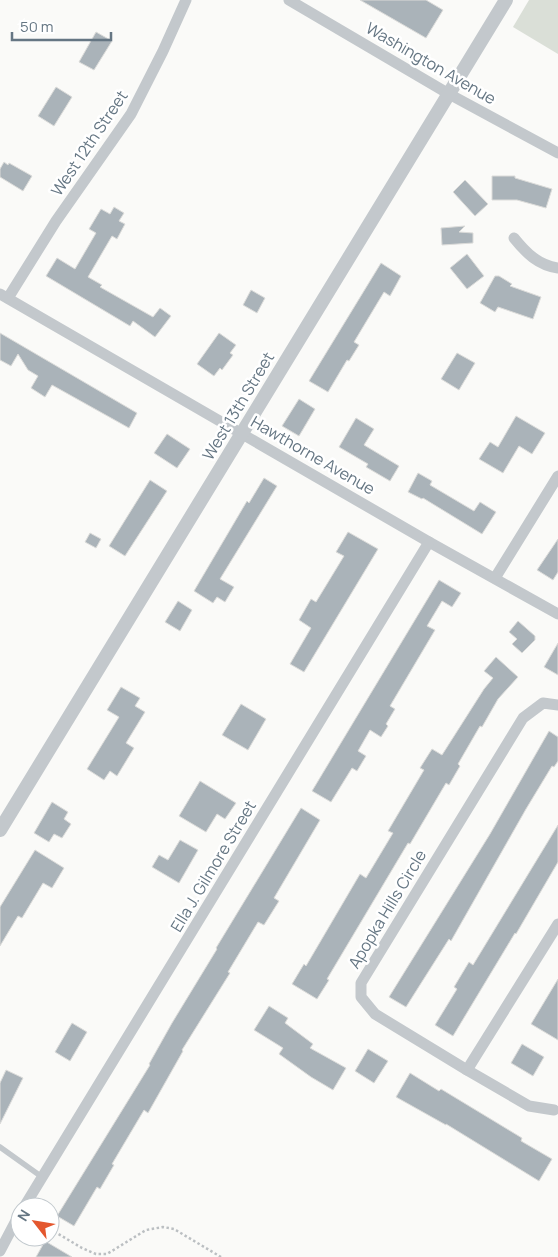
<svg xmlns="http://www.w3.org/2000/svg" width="558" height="1257" viewBox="0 0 558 1257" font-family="Manrope,sans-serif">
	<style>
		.green { fill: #dadfd7 }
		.building { fill: #aab3b9; stroke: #dcdcda }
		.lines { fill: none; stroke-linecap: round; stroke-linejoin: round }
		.path { stroke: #bbbfc2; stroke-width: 2.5; stroke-dasharray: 2.5 2.5; stroke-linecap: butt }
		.service { stroke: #c3c8cc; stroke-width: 5.5 }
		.minor { stroke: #c3c8cc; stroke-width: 11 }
		.tertiary { stroke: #c3c8cc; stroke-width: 14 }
		.labels { text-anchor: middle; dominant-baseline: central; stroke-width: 5; stroke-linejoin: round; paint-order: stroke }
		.street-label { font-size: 16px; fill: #657683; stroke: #fff }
	</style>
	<rect width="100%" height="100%" fill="#fafaf8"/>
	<!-- green -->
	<path class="green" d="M529,0H558V54L513,27Z"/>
	<!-- building -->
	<g class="building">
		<path d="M360,0H426L443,10L426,38Z"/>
		<path d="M96,32L112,41L94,70L79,62Z"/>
		<path d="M56,87L72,97L54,126L38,116Z"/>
		<path d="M4,162L8,165L9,163L32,176L23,191L0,177V169Z"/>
		<path d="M492,176H515V178L552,189L546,208L517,200H492Z"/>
		<path d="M465,180L488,204L475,216L453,192Z"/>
		<path d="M114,207L124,213L119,221L125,224L117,239L112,236L88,277L102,285L100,287L153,317L160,308L171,316L155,337L133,321L130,326L46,276L57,258L75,269L96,233L89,229L101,209L110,214Z"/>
		<path d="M465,226L459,232L473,233V243L442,245L441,228Z"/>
		<path d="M467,254L484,276L467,289L450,268Z"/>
		<path d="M381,263L401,276L390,296L384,292L354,342L359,345L349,361L347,360L328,392L309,381Z"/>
		<path d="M495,276H499L512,284L510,286L541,297L533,319L498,307L495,312L480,303Z"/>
		<path d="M251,290L265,298L257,313L243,305Z"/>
		<path d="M0,333L137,413L129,428L52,385L45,397L31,388L38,376L28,370L18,354L11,366L0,360Z"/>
		<path d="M219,333L236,345L230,353L233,355L222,370L220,368L214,376L197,364Z"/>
		<path d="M457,353L475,363L459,390L441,379Z"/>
		<path d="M299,399L315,409L299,436L282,426Z"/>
		<path d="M516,416L545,433L532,454L519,446L503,473L479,459L490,442L498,447Z"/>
		<path d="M356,418L374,429L364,445L399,466L390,481L366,467L368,464L339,447Z"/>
		<path d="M167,434L190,449L177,468L154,453Z"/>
		<path d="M418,473L432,481L430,485L474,511L480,502L496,512L482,534L423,498L422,499L408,492Z"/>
		<path d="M264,478L277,486L220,579L234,587L225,602L217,597L213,603L194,591L247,501L249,503Z"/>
		<path d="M150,480L167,491L125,556L109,546Z"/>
		<path d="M348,532L378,549L304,672L290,664L311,628L299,620L311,599L316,602L344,556L336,552Z"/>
		<path d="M90,533L101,539L96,548L85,542Z"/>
		<path d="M558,539V572L553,580L537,570Z"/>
		<path d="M439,580L461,593L452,607L442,601L427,626L435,630L390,706L395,709L386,724L388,726L381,737L370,730L358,751L366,756L357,771L352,768L331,802L312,791Z"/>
		<path d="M178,601L192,610L180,631L165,622Z"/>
		<path d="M518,621L535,636V640L522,653L512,644L517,639L509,632Z"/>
		<path d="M558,643V675L544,667Z"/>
		<path d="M496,657L518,677L498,699L482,727L480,726L458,764L460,766L449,785L446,783L410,844L408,843L327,979L329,980L317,999L292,984L304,964L306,966L360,874L366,878L393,833L388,831L424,770L420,768L432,749L442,755L484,689L493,678L484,671Z"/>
		<path d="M121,687L140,698L135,706L145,712L126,743L134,748L117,776L110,771L104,780L87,769L119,717L107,710Z"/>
		<path d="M241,704L266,719L248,750L222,735Z"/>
		<path d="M549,731L558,737V761L554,767L552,766L526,809L451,941L449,939L406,1007L389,997L490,834Z"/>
		<path d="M200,781L236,803L225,819L217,814L206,832L179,816Z"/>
		<path d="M52,802L68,812L64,819L71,824L62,838L54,834L49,842L34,833Z"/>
		<path d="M301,808L320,820L274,898L279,901L264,925L258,922L228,972L230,973L182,1050L183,1051L148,1113L144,1110L112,1164L114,1165L100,1189L97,1187L74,1226L57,1216L150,1065L149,1064L172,1023L217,949L216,948Z"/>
		<path d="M558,825V862L516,934L515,933L453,1036L435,1025L457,989L454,987L469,962L473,965Z"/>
		<path d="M180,840L198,850L179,883L152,867L159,855L168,860Z"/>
		<path d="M35,850L64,868L52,888L43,883L22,918L18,916L0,946V907Z"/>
		<path d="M558,979V1040L531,1024Z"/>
		<path d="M269,1006L288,1018L285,1023L313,1044L310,1048L346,1068L333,1090L311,1077L279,1054L283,1048L254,1030Z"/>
		<path d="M72,1023L87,1032L70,1061L55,1052Z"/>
		<path d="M522,1044L544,1057L533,1076L511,1063Z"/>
		<path d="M368,1049L388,1061L374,1083L355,1071Z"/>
		<path d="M6,1070L23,1078L0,1124V1083Z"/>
		<path d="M410,1073L439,1091L441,1089L522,1138L521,1141L552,1159L539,1181L446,1124V1125L396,1097Z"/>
		<path d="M45,1241L72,1257H36Z"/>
	</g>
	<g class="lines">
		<!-- path -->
		<path class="path" d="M50,1229L82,1248L96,1254H107L146,1230L163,1227L174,1229L221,1257"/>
		<!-- service -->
		<path class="service" d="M0,1147L42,1177"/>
		<!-- minor -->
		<g class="minor">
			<path d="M289,0L449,94L558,153"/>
			<path d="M514,238C526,253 538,265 558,268"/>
			<path d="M0,294L429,542L558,614"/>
			<path d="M8,298L56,221L131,114L163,51L186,0"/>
			<path d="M495,578L558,476"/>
			<path d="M558,705L543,703L523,718L361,983V997L375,1014L467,1070L558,924"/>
			<path d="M467,1070L529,1106L554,1110"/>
			<path d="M24,1207L429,542"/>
			<path d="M0,1251L20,1213"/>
		</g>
		<!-- tertiary -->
		<path class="tertiary" d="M0,830L506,0"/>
	</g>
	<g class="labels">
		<!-- street labels -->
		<g class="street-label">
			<text transform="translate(431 63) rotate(30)">Washington Avenue</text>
			<text transform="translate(89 143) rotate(-56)">West 12th Street</text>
			<text transform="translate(238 406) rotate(-59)">West 13th Street</text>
			<text transform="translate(313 455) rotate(30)">Hawthorne Avenue</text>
			<text transform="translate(213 866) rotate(-59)">Ella J. Gilmore Street</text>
			<text transform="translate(387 909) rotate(-59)">Apopka Hills Circle</text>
		</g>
	</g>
	<!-- north arrow -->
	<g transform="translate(35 1222) rotate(301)"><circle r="24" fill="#ffffff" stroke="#c1c8cd"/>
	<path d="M0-4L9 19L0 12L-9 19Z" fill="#e4572e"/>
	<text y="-8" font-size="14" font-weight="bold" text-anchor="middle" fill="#657683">N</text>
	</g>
	<!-- scale -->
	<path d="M12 32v8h99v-8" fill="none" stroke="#657683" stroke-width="2.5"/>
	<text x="20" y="32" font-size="15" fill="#657683" stroke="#ffffff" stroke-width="4" paint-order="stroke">50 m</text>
</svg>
